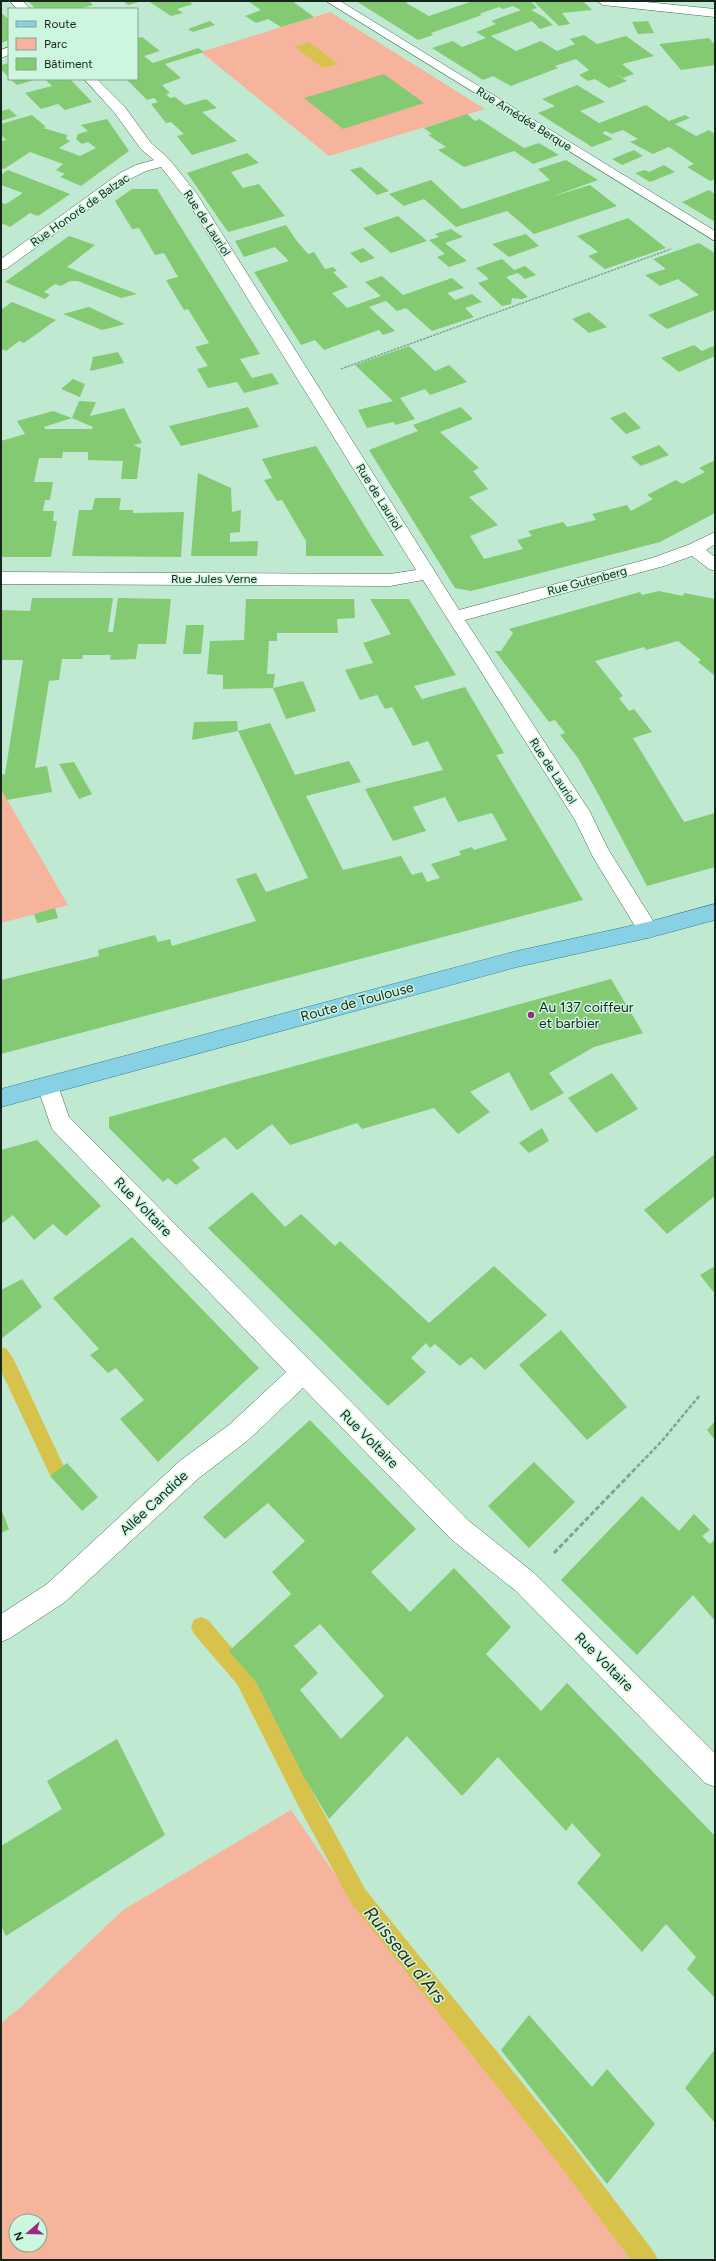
<svg xmlns="http://www.w3.org/2000/svg" width="716" height="2261" viewBox="0 0 716 2261" font-family="Figtree,sans-serif">
	<style>
		.green { fill: #f7b49d; fill-rule: evenodd }
		.water { fill: #d7c34c }
		.lines { fill: none; stroke-linecap: round; stroke-linejoin: round }
		.stream { fill: #d7c34c; fill-rule: evenodd }
		.building { fill: #84ca73; fill-rule: evenodd }
		.minor-casing { stroke: #456a56; stroke-width: 1 }
		.major-casing { stroke: #2c8091; stroke-width: 1 }
		.path-far2 { stroke: #83a391; stroke-width: 1.5; stroke-dasharray: 2.5 1; stroke-linecap: butt }
		.path-far1 { stroke: #83a391; stroke-width: 2.5; stroke-dasharray: 4 2; stroke-linecap: butt }
		.path { stroke: #83a391; stroke-width: 3; stroke-dasharray: 5 2.5; stroke-linecap: butt }
		.minor { fill: #fff; fill-rule: evenodd }
		.major { fill: #88d0e3; fill-rule: evenodd }
		.poi-dot { fill: #9e2781; stroke: #cdf6de; stroke-width: 1.5 }
		.labels { text-anchor: middle; dominant-baseline: central; stroke-width: 3; stroke-linejoin: round; paint-order: stroke }
		.far-street-label { font-size: 12px; fill: #16261d; stroke: #cdf6de }
		.street-label { font-size: 14px; fill: #16261d; stroke: #cdf6de }
		.poi-label { font-size: 14px; fill: #16261d; stroke: #cdf6de; text-anchor: start }
		.near-water-label { font-size: 18px; font-style: italic; fill: #2f2b17; stroke: #cdf6de }
	</style>
	<rect width="100%" height="100%" fill="#c0e9d1"/>
	<!-- green -->
	<g class="green">
		<path d="M330,12L485,109L329,156L201,52Z"/>
		<path d="M1,789L68,905L1,923Z"/>
		<path d="M291,1810L347,1892L557,2160L631,2260H1V2023L21,2007L123,1910ZM16,2221H40V2245H16Z"/>
	</g>
	<!-- water -->
	<path class="water" d="M309,42L338,64L323,68L295,47Z"/>
	<g class="lines">
		<!-- stream -->
		<g class="stream">
			<path d="M1,1347L7,1349L14,1360L65,1469L62,1475L56,1478L50,1475L1,1371Z"/>
			<path d="M201,1617L208,1620L251,1670L313,1793L365,1889L571,2143L654,2252L658,2260H631L555,2159L351,1903L299,1807L237,1684L194,1634L191,1627L194,1620Z"/>
		</g>
	</g>
	<!-- building -->
	<g class="building">
		<path d="M28,1H89L93,5L78,9H36Z"/>
		<path d="M123,1H142L128,5Z"/>
		<path d="M148,1H188L193,4L177,9L183,13L171,16Z"/>
		<path d="M248,1H292L314,17L281,27L268,19L256,23L245,16L261,10Z"/>
		<path d="M356,1H410L406,3L429,16L473,1H531L537,8L531,10L544,17L553,25L540,29L532,21L491,36L516,51L541,41L557,51L575,44L570,39L584,35L597,44L626,36L654,56L622,64L634,74L623,78L615,74L627,81L609,88L595,79L588,81L579,75L589,70L576,59L555,66L558,68L511,86L493,76L483,80L432,48L453,41L462,47L486,38L476,32L496,24L491,21L521,10L513,6L503,9L499,7L479,14L482,15L431,33L433,35L418,40Z"/>
		<path d="M533,1L584,2L592,10L562,13L570,24L559,26Z"/>
		<path d="M3,14L9,20V40L1,43V15Z"/>
		<path d="M210,21L215,25L193,32L188,29Z"/>
		<path d="M648,21L654,33L638,34L632,22Z"/>
		<path d="M142,37L160,51L144,56L153,63L198,48L204,52L165,64L181,78L162,85L170,93L166,94L170,98L175,97L185,105L206,99L217,108L202,112L237,141L192,155L177,136L184,134L171,122L166,123L151,104L158,102L154,98L147,100L126,79H137V38Z"/>
		<path d="M709,38L715,45V65L681,70L659,44Z"/>
		<path d="M9,63V78L1,69V65Z"/>
		<path d="M384,74L424,103L343,129L304,98Z"/>
		<path d="M10,79H38L17,85Z"/>
		<path d="M45,79H70L92,102L65,110L58,104L41,109L25,93L52,86Z"/>
		<path d="M577,85L605,102L580,111L599,123L646,105L669,121L685,115L690,118L675,124L696,136L709,130L715,134V179L710,181L687,167L694,164L669,147L653,154L630,142L638,139L623,130L611,134L606,131L602,133L613,139L592,147L538,113L555,106L542,99Z"/>
		<path d="M9,109L17,116L1,121V111Z"/>
		<path d="M467,114L475,121L479,119L524,148L539,143L559,155L533,164L514,151L464,167L438,150L446,147L428,135L432,134L424,128Z"/>
		<path d="M32,115L46,127L43,128L67,135L66,139L70,141L59,148L80,156L96,148L88,142L82,144L76,139L78,134L88,131L81,125L107,119L129,151L81,186L60,177L65,174L56,170L63,164L30,152L4,169L1,168V141L6,140L1,135V124Z"/>
		<path d="M634,150L643,156L622,165L612,159Z"/>
		<path d="M247,153L259,163L231,172L243,188L259,184L285,216L228,232L187,173Z"/>
		<path d="M566,160L598,180L551,197L590,185L617,206L534,234L507,211L456,227L424,199L404,206L389,194L431,180L462,209L550,180L538,169Z"/>
		<path d="M664,165L675,172L650,182L635,173L645,170L649,172Z"/>
		<path d="M361,167L389,191L377,195L350,170Z"/>
		<path d="M8,170L70,194L38,216L30,213L10,227L1,223V203L6,204L23,193L1,185V175Z"/>
		<path d="M132,189H157L260,354L240,359L252,378L272,373L279,384L244,393L237,382L208,388L197,369L208,366L195,347L209,343L188,309L184,310L166,280L178,277L164,253L155,255L139,228L132,229L115,201Z"/>
		<path d="M709,190L715,194V222L682,202Z"/>
		<path d="M398,216L427,241L391,253L363,228Z"/>
		<path d="M628,218L666,248L605,269L588,256L598,252L577,236Z"/>
		<path d="M286,225L296,240L308,254L314,252L325,269L333,267L337,271L333,272L348,287L332,293L347,308L381,296L365,282L382,276L403,295L452,278L464,288L447,293L455,300L472,294L482,302L465,308L474,317L432,331L406,308L397,311L386,301L369,307L395,331L383,335L379,330L324,350L315,340L301,345L254,272L289,261L275,247L244,257L235,241Z"/>
		<path d="M451,229L463,237L445,243L467,261L449,267L437,257L445,254L429,240L439,237L435,234Z"/>
		<path d="M526,234L539,246L509,257L492,244Z"/>
		<path d="M69,236L95,245L67,267L137,294L121,298L78,281H70L61,286L55,284L44,292L50,295L45,299L5,282Z"/>
		<path d="M699,243L715,253V310L667,329L648,315L699,295L678,279L660,286L645,275L666,269L653,259Z"/>
		<path d="M363,248L375,258L361,263L350,253Z"/>
		<path d="M502,259L514,270L525,266L536,275L525,279L518,273L506,277L528,297L522,299L512,298L511,304L502,306L478,283L489,279L476,268Z"/>
		<path d="M12,302L56,320L24,343L19,341L6,351L1,349V310Z"/>
		<path d="M89,307L125,324L102,330L63,314Z"/>
		<path d="M589,312L607,327L589,333L572,319Z"/>
		<path d="M694,345L702,351L713,346L715,348V356L679,372L661,358Z"/>
		<path d="M409,346L435,371L449,365L467,382L430,395L425,389L400,398L415,419L396,425L393,422L367,428L358,410L393,401L355,365Z"/>
		<path d="M118,352L124,363L90,371L93,357Z"/>
		<path d="M73,379L85,384L80,397L61,389Z"/>
		<path d="M79,401L96,402L90,416L124,408L142,443L133,445L141,448L137,479H121L123,461L88,460V452H63L62,458H39L34,482H53L50,500H45L43,511H54L53,521H57L51,557H1V441L25,434L17,421L53,411L72,418ZM72,418L93,427L92,429H45L44,427Z"/>
		<path d="M248,407L259,427L181,446L169,426Z"/>
		<path d="M461,407L473,419L440,432L479,468L473,471L488,489L469,497L498,525L470,536L484,559L523,549L517,540L532,536L528,531L563,522L567,527L596,520L592,514L627,505L631,511L653,499L647,495L676,480L682,484L705,472L699,468L715,460V513L660,542L471,591L455,588L369,450L418,431L413,425Z"/>
		<path d="M625,412L641,428L626,434L610,418Z"/>
		<path d="M659,445L669,455L641,466L631,457Z"/>
		<path d="M316,446L371,536L384,556H306V541L282,500L277,501L264,480L272,478L262,459Z"/>
		<path d="M198,473L231,488L232,512L241,510L240,532L230,533V542L258,541L257,556H191Z"/>
		<path d="M95,498H121L119,510H133V513L184,512L181,557L72,556L79,510H92Z"/>
		<path d="M659,591L683,596L684,593L715,599V676L698,662L701,660L678,641L646,650L644,647L595,661L623,696L619,698L629,711L634,709L652,732L633,738L684,822L715,813V867L647,886L596,790L578,758L560,735L565,733L555,720L549,722L495,651H501L513,633L509,629L640,592L642,595Z"/>
		<path d="M32,598H113L108,632H113L118,598L171,599L166,644H138L136,659L110,660L111,655H83L82,659H62L59,680L49,681L35,768L47,766L52,792L7,800L1,789V775L5,774L23,660H1V610L30,611Z"/>
		<path d="M246,599H354L355,618L337,619L338,633H277V641H269L267,674H275L273,688L223,689V675L207,674L210,641L244,640Z"/>
		<path d="M370,599H409L456,675L414,686L422,699L465,687L504,753L496,755L583,900L1,1054V980L99,956L98,950L155,935L158,942L170,939L172,946L256,921L236,879L256,873L266,892L308,878L238,731L270,723L295,775L349,761L361,782L306,796L343,870L401,856L412,875L422,872L427,882L440,878L431,864L461,855L459,851L472,847L474,850L507,840L492,813L458,822L445,797L413,807L426,831L393,841L365,789L443,770L428,741L413,746L392,707L385,709L377,695L360,700L345,670L373,663L363,643L391,634Z"/>
		<path d="M186,625H204L201,654H183Z"/>
		<path d="M303,681L316,711L286,719L273,688Z"/>
		<path d="M237,721L238,731L192,740L194,722Z"/>
		<path d="M74,762L92,794L79,799L59,764Z"/>
		<path d="M55,908L58,918L37,923L34,914Z"/>
		<path d="M611,979L643,1033L594,1047L549,1073L564,1093L531,1111L509,1072L470,1092L490,1112L458,1134L434,1108L362,1129L357,1123L290,1145L272,1124L237,1150L225,1137L192,1160L200,1168L176,1185L168,1178L163,1182L109,1128V1117Z"/>
		<path d="M612,1073L638,1109L596,1133L568,1098Z"/>
		<path d="M542,1128L549,1141L529,1153L519,1143Z"/>
		<path d="M37,1140L101,1206L66,1236L53,1224L34,1240L13,1215L1,1224V1150Z"/>
		<path d="M715,1154V1196L667,1234L644,1210Z"/>
		<path d="M252,1192L285,1227L301,1214L335,1246L340,1241L429,1323L494,1266L547,1315L485,1370L471,1357L460,1366L435,1344L430,1348L426,1343L411,1358L426,1372L388,1406L208,1228Z"/>
		<path d="M132,1237L259,1368L158,1462L120,1419L144,1400L116,1368L108,1373L90,1355L99,1349L53,1298Z"/>
		<path d="M715,1266V1294L700,1275Z"/>
		<path d="M22,1279L42,1307L1,1339V1290Z"/>
		<path d="M561,1330L627,1407L587,1440L519,1365Z"/>
		<path d="M310,1420L416,1529L371,1572L410,1612L454,1568L511,1627L486,1654L541,1711L567,1683L715,1836V1998L687,1969L696,1957L666,1924L642,1952L577,1883L601,1855L572,1823L566,1831L498,1757L462,1796L407,1736L329,1819L304,1777L256,1682L229,1651L291,1594L272,1572L305,1541L268,1503L225,1539L203,1517ZM320,1624L384,1696L341,1739L300,1690L318,1673L294,1646Z"/>
		<path d="M715,1421V1440L707,1430Z"/>
		<path d="M534,1462L575,1502L529,1548L488,1506Z"/>
		<path d="M67,1463L98,1497L82,1511L50,1476Z"/>
		<path d="M642,1496L679,1531L694,1514L710,1530L702,1536L710,1544L715,1539V1621L693,1595L637,1655L561,1580Z"/>
		<path d="M1,1509L9,1529L1,1533Z"/>
		<path d="M117,1739L165,1835L6,1936L1,1926V1846L62,1809L47,1781Z"/>
		<path d="M529,2015L592,2087L607,2069L655,2124L607,2184L501,2050Z"/>
		<path d="M715,2049V2123L685,2088Z"/>
	</g>
	<g class="lines">
		<defs>
			<g id="minor">
				<path d="M10,1H23L30,9H17Z"/>
				<path d="M326,1H340L715,231V241Z"/>
				<path d="M597,1H636L715,9V17L603,5Z"/>
				<path d="M9,47V55L1,58V50Z"/>
				<path d="M84,79H97L124,106L151,143L169,159L197,194L459,610L652,558L688,545L715,532V544L706,550L715,557V571L709,569L692,556L664,566L465,620L590,812L608,849L655,924L658,930L655,936L648,938L641,936L593,857L575,820L423,580L390,586L1,584V572L390,574L416,570L186,199L161,167L146,171L130,179L6,269L1,270V259L120,173L136,165L154,160L141,149L114,112Z"/>
				<path d="M48,1077L56,1080L69,1117L469,1521L534,1573L715,1753V1787L705,1783L516,1591L451,1539L303,1388L247,1441L199,1478L65,1602L10,1638L1,1642V1614L47,1584L181,1460L229,1425L286,1372L52,1129L37,1086L40,1080Z"/>
			</g>
			<path id="major" d="M715,904V920L648,938L517,967L1,1107V1089L517,951L648,922Z"/>
		</defs>
		<!-- minor casing -->
		<use href="#minor" class="minor-casing"/>
		<!-- major casing -->
		<use href="#major" class="major-casing"/>
		<!-- path-far2 -->
		<path class="path-far2" d="M341,369L671,249"/>
		<!-- path-far1 -->
		<path class="path-far1" d="M633,1471L661,1442L700,1395"/>
		<!-- path -->
		<path class="path" d="M554,1553L634,1470"/>
		<!-- minor -->
		<use href="#minor" class="minor"/>
		<!-- major -->
		<use href="#major" class="major"/>
	</g>
	<!-- markers -->
	<circle class="poi-dot" cx="531" cy="1015" r="4"/>
	<g class="labels">
		<!-- far-street labels -->
		<g class="far-street-label">
			<text transform="translate(524 119) rotate(32)">Rue Amédée Berque</text>
			<text transform="translate(80 210) rotate(-35)">Rue Honoré de Balzac</text>
			<text transform="translate(207 223) rotate(57)">Rue de Lauriol</text>
			<text transform="translate(379 497) rotate(58)">Rue de Lauriol</text>
			<text x="214" y="579">Rue Jules Verne</text>
			<text transform="translate(587 581) rotate(-15)">Rue Gutenberg</text>
			<text transform="translate(553 771) rotate(57)">Rue de Lauriol</text>
		</g>
		<!-- street labels -->
		<g class="street-label">
			<text transform="translate(357 1002) rotate(-15)">Route de Toulouse</text>
			<text transform="translate(143 1207) rotate(46)">Rue Voltaire</text>
			<text transform="translate(369 1439) rotate(45)">Rue Voltaire</text>
			<text transform="translate(154 1503) rotate(-43)">Allée Candide</text>
			<text transform="translate(604 1662) rotate(45)">Rue Voltaire</text>
		</g>
		<!-- poi labels -->
		<g class="poi-label">
			<text x="539" y="1007">Au 137 coiffeur<tspan x="539" dy="16">et barbier</tspan></text>
		</g>
		<!-- near-water labels -->
		<g class="near-water-label">
			<text transform="translate(405 1955) rotate(51)">Ruisseau d'Ars</text>
		</g>
	</g>
	<!-- border -->
	<rect width="716" height="2261" fill="none" stroke="#16261d" stroke-width="4"/>
	<!-- legend -->
	<rect x="8" y="8" width="130" height="72" fill="#cdf6de" stroke="#84a391"/>
	<rect x="16" y="21" width="20" height="6" fill="#88d0e3" stroke="#84a391"/>
	<text x="44" y="28" font-size="12" fill="#16261d">Route</text>
	<rect x="16" y="38" width="20" height="12" fill="#f7b49d" stroke="#84a391"/>
	<text x="44" y="48" font-size="12" fill="#16261d">Parc</text>
	<rect x="16" y="58" width="20" height="12" fill="#84ca73" stroke="#84a391"/>
	<text x="44" y="68" font-size="12" fill="#16261d">Bâtiment</text>
	<!-- north arrow -->
	<g transform="translate(28 2233) rotate(250)"><circle r="19" fill="#cdf6de" stroke="#84a391"/>
	<path d="M0-3L7 15L0 10L-7 15Z" fill="#9e2781"/>
	<text y="-6" font-size="11" font-weight="bold" text-anchor="middle" fill="#16261d">N</text>
	</g>
</svg>
